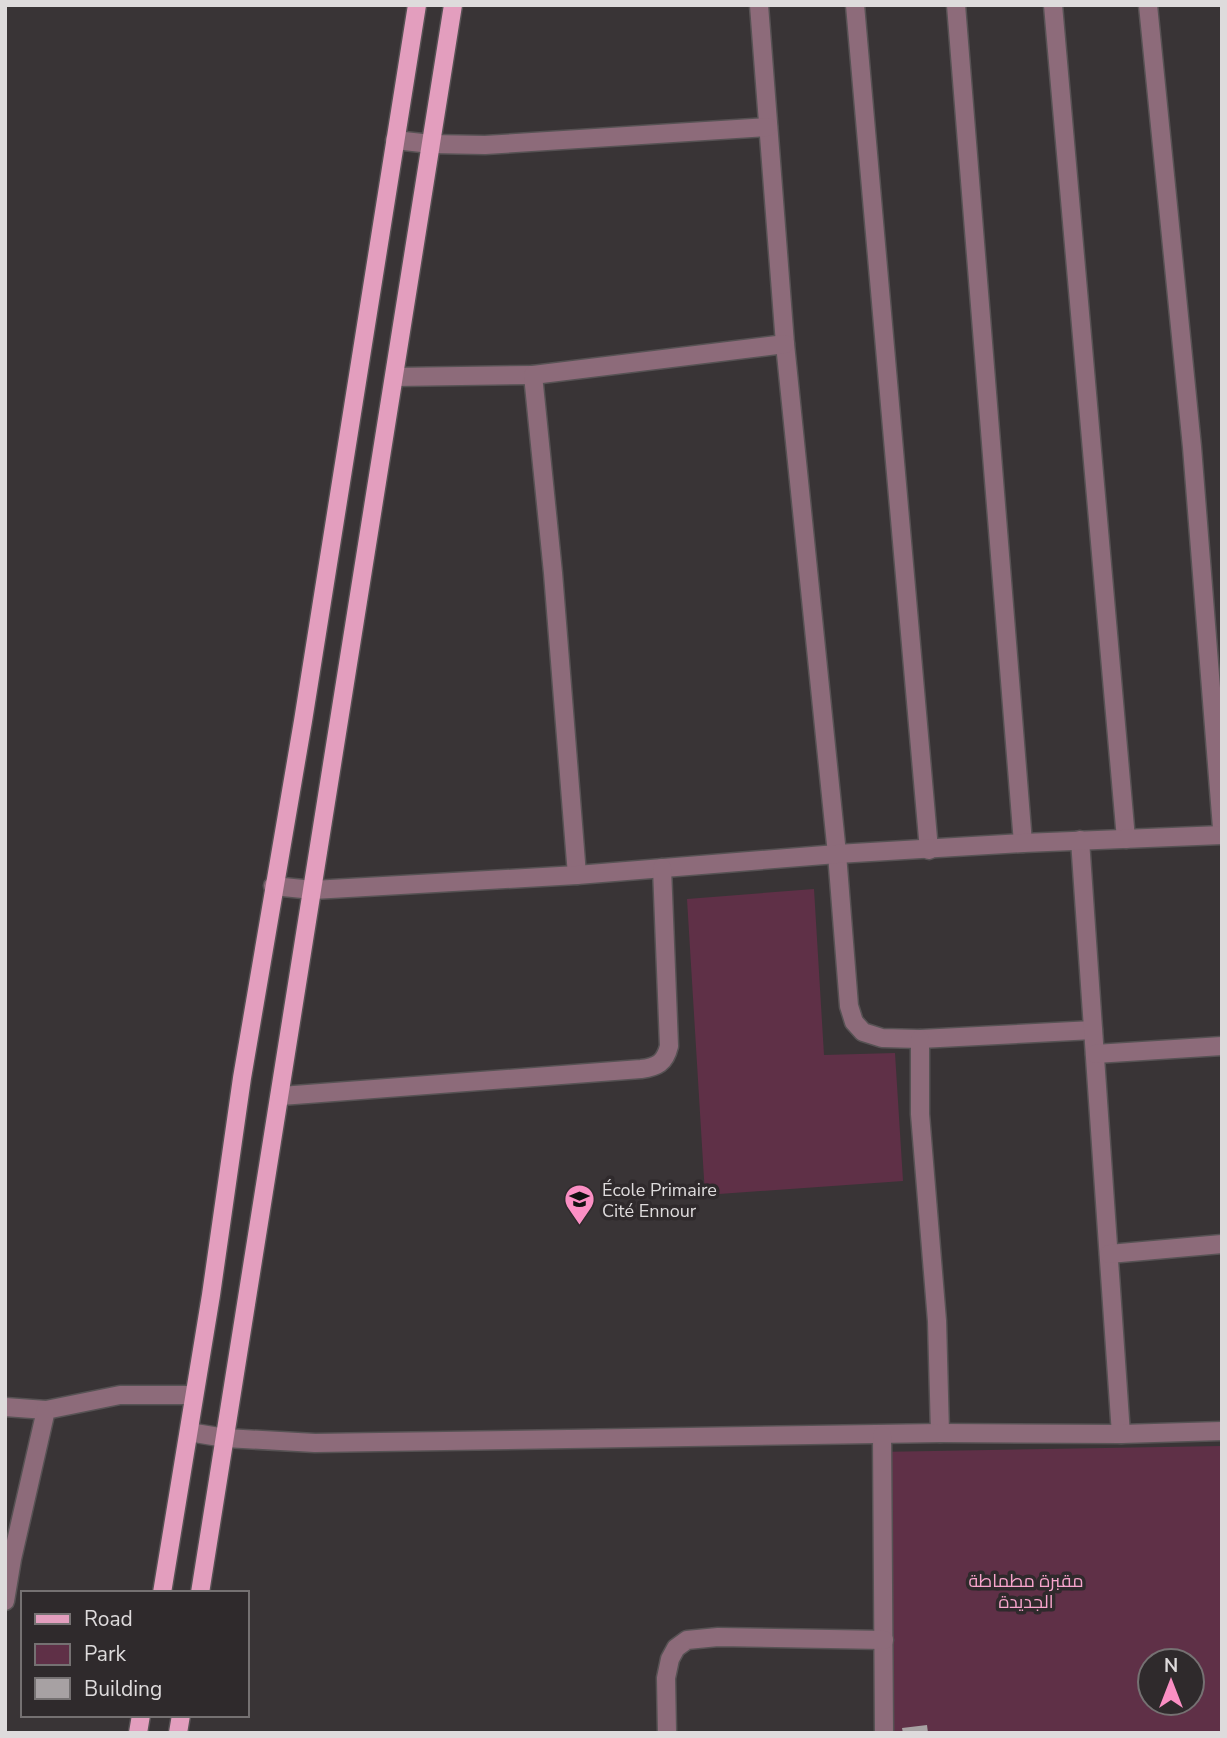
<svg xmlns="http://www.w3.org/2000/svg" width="1227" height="1738" viewBox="0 0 1227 1738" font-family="'Nunito Sans',Cairo,sans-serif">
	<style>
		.green { fill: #5f3047; fill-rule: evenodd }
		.building { fill: #a7a1a3 }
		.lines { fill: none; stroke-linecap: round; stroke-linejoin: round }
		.minor-casing { stroke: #575254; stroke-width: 21 }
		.major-casing { stroke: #575254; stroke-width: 21 }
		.minor { stroke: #8d6b7a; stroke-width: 18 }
		.major { stroke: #e39ebe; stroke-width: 18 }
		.labels { text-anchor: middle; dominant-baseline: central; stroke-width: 7; stroke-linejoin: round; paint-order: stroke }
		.poi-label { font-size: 18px; fill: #dedbdc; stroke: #2f2a2c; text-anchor: start }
		.park-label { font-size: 18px; fill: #f9a5cd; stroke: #2f2a2c }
	</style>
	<rect width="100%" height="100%" fill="#393436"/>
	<!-- green -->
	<g class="green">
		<path d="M814,889L824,1055L895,1053L903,1181L705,1195L687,899Z"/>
		<path d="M1222,1446L1221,1733H878L877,1452ZM1150,1661H1192V1703H1150Z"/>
	</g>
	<!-- building -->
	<path class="building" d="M927,1725L928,1733H903L902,1728Z"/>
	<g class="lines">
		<defs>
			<g id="minor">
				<path d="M759,5L785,344L837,854L849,1006L854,1022L863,1032L882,1038L920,1039L1093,1030"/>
				<path d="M855,5L929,850"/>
				<path d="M956,5L1023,843"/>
				<path d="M1053,5L1126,839"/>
				<path d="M1148,5L1192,447L1222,828"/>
				<path d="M395,140L431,144L485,145L768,127"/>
				<path d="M395,377L533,375"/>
				<path d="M1080,840L1121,1434"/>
				<path d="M577,875L553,573L533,375L785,344"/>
				<path d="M273,886L313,890L577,875L837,854L1023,843L1222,835"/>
				<path d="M920,1039V1114L937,1321L940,1433"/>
				<path d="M1095,1054L1222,1046"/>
				<path d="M281,1096L641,1069C657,1067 665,1063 669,1046L662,868"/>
				<path d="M1109,1254L1222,1244"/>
				<path d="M5,1407L46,1410"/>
				<path d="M189,1432L225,1438L315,1443L940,1433L1121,1434L1222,1431"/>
				<path d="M882,1435L884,1733"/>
				<path d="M5,1601L12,1559L46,1410L120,1395H193"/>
				<path d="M667,1733L666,1678L670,1659L676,1648L687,1640L718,1637L884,1640"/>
			</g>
			<g id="major">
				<path d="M162,1593L211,1295L242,1078L303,721L417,5"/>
				<path d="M200,1593L453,5"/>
				<path d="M138,1733L141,1715"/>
				<path d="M178,1733L181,1715"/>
			</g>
		</defs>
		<!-- minor casing -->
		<use href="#minor" class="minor-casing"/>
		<!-- major casing -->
		<use href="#major" class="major-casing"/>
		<!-- minor -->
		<use href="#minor" class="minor"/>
		<!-- major -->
		<use href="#major" class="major"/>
	</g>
	<!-- icons -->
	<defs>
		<symbol id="school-pin" viewBox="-11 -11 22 30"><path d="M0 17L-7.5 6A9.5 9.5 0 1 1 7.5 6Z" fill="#fb8fc4" stroke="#2f2a2c"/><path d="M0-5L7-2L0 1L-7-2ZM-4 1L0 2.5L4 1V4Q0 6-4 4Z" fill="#111"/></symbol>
	</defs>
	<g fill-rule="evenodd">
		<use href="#school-pin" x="562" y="1182" width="35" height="47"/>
	</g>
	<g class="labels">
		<!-- poi labels -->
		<g class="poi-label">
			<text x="602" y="1190">École Primaire<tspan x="602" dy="21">Cité Ennour</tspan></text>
		</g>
		<!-- park labels -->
		<g class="park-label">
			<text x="1026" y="1581">مقبرة مطماطة<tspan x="1026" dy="21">الجديدة</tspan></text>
		</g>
	</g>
	<!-- border -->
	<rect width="1227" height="1738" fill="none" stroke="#dedbdc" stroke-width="14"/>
	<!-- legend -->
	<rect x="21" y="1591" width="228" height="126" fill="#2f2a2c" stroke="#757172" stroke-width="2"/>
	<rect x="35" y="1614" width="35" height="10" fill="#e39ebe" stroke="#757172" stroke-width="2"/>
	<text x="84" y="1626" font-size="21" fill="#dedbdc">Road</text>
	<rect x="35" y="1644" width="35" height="21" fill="#5f3047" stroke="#757172" stroke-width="2"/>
	<text x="84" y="1661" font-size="21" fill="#dedbdc">Park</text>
	<rect x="35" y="1678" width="35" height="21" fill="#a7a1a3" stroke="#757172" stroke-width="2"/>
	<text x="84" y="1696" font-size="21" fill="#dedbdc">Building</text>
	<!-- north arrow -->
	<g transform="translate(1171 1682)"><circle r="33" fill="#2f2a2c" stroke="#757172" stroke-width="2"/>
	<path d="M0-5L12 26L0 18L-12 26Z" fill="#fb8fc4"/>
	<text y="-10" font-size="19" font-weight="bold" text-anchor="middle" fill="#dedbdc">N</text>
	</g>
</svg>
